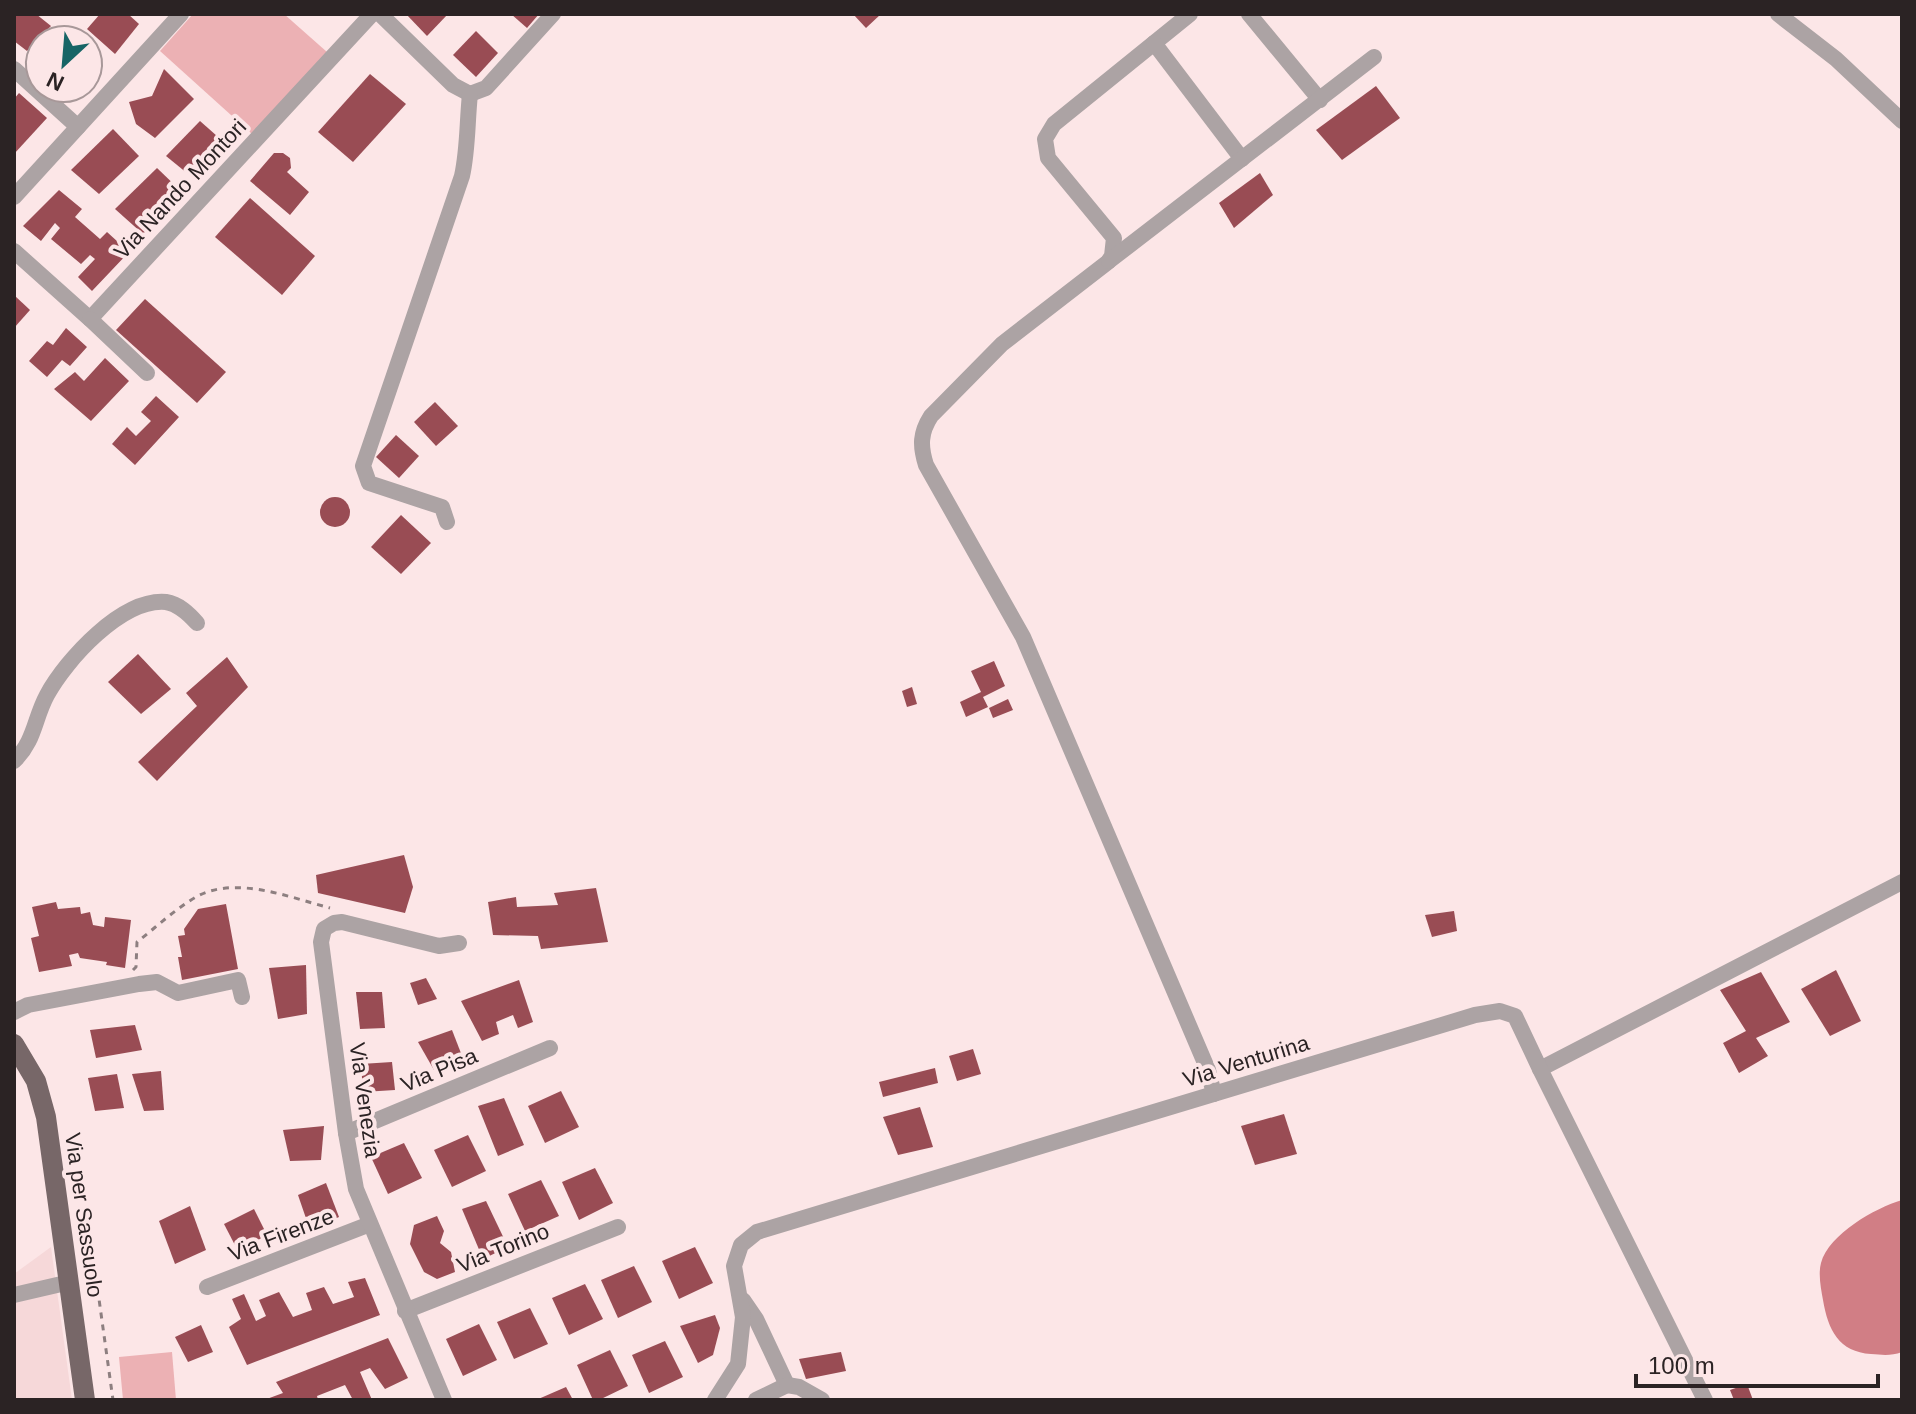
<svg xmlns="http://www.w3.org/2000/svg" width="1916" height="1414" viewBox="0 0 1916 1414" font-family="Helvetica,sans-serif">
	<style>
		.built { fill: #f6d8d9 }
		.green { fill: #ecb1b4 }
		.water { fill: #d17e85 }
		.building { fill: #994c54 }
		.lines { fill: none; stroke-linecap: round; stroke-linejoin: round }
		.path { stroke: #8d7f80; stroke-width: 3; stroke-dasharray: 6 6; stroke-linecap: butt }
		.minor { stroke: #aca3a4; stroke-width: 16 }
		.major { stroke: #776768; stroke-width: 20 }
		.labels { text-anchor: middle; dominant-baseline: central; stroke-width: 8; stroke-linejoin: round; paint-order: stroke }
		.street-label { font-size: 22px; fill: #2b2324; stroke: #fce6e7 }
	</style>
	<rect width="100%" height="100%" fill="#fce6e7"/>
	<!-- built -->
	<path class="built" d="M51,1247L72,1400H14V1274Z"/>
	<!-- green -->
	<g class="green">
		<path d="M193,14H284L327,52L252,134L160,51Z"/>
		<path d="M172,1352L176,1400H123L119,1357Z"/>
	</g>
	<!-- water -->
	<path class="water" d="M1902,1200V1352C1891,1356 1883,1355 1871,1354C1839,1352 1828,1330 1823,1300C1821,1289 1818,1274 1821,1263C1829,1234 1875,1208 1902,1200Z"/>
	<!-- building -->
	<g class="building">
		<path d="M14,14H36L51,26L27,51L14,41Z"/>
		<path d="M100,14H128L139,24L115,54L87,29Z"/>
		<path d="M406,14H448L427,36Z"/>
		<path d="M511,14H539L527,28Z"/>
		<path d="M853,14H881L866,28Z"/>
		<path d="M476,31L498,53L476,77L453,55Z"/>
		<path d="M88,60L102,72L88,87Z"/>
		<path d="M164,69L194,99L155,138L136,124L129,102L152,96Z"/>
		<path d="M370,74L406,104L353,162L318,132Z"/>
		<path d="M1376,86L1400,118L1342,160L1316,130Z"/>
		<path d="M65,88H88L78,99Z"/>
		<path d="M19,93L47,118L14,154V99Z"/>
		<path d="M200,121L226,144L193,178L166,156Z"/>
		<path d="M113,129L139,156L99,194L71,170Z"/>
		<path d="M274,153H283L290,158L291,168L287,172L309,192L290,215L250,181Z"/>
		<path d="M157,168L183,193L143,234L115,209Z"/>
		<path d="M1260,173L1273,195L1234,228L1219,203Z"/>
		<path d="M59,190L82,209L75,217L100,239L107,232L129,252L92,291L78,277L95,259L90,255L81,264L51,239L60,228L55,223L41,241L23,226Z"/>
		<path d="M250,198L315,256L282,295L215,237Z"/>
		<path d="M14,295L30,310L14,328Z"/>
		<path d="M145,299L226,372L197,403L116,330Z"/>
		<path d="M66,328L87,347L70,366L62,360L47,377L29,361L47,341L53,345Z"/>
		<path d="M105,358L129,381L91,421L54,389L75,372L84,381Z"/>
		<path d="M156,396L179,417L135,465L112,444L127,427L136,436L151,421L141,412Z"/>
		<path d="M435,402L458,426L436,446L414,422Z"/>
		<path d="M396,435L419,456L399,478L376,457Z"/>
		<circle cx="335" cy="512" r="15"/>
		<path d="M401,515L431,543L401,574L371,547Z"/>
		<path d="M138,654L171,689L141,714L108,682Z"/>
		<path d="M227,657L248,687L157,781L138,762L197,706L186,693Z"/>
		<path d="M994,661L1005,686L983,697L988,707L966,717L960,702L981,692L971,671Z"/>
		<path d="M912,687L917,704L907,707L902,691Z"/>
		<path d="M1008,699L1013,710L993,718L989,708Z"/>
		<path d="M404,855L413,887L405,913L318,893L316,875Z"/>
		<path d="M596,888L608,942L541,949L538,936L493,935L488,902L516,897L517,907L558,905L554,893Z"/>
		<path d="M56,902L58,909L80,907L81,914L90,912L93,925L104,927L105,917L131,920L125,968L106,965L107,962L80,958L78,953L69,955L72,966L39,972L31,938L39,936L32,907Z"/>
		<path d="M226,904L238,969L182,980L178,957H182L178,936L185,935L184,929L198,909Z"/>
		<path d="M1454,911L1457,931L1432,937L1425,915Z"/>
		<path d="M306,965L307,1014L278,1019L269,968Z"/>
		<path d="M1836,970L1861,1021L1830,1036L1801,989Z"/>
		<path d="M1761,972L1790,1022L1756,1038L1768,1056L1739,1073L1723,1043L1746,1031L1720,990Z"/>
		<path d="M426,978L437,999L418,1005L410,983Z"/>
		<path d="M519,980L533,1022L518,1028L513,1015L496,1022L499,1034L482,1041L461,1001Z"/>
		<path d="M356,992H382L385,1028L360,1029Z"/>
		<path d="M135,1025L142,1050L96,1058L90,1030Z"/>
		<path d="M452,1030L464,1061L434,1070L418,1042Z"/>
		<path d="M973,1049L981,1074L957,1081L949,1056Z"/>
		<path d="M392,1062L395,1090L363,1092L361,1064Z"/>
		<path d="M935,1068L938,1083L883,1097L879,1082Z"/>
		<path d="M161,1071L164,1110L144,1111L132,1074Z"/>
		<path d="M117,1074L124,1108L95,1111L88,1078Z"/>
		<path d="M561,1091L579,1127L545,1143L528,1106Z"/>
		<path d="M504,1098L524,1145L498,1156L478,1106Z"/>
		<path d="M920,1107L933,1147L898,1155L883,1117Z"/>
		<path d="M1284,1114L1297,1154L1255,1165L1241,1126Z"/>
		<path d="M324,1126L321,1160L290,1161L283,1130Z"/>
		<path d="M468,1135L486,1171L452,1187L434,1150Z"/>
		<path d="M404,1143L422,1178L388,1194L371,1157Z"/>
		<path d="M595,1168L613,1203L579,1220L562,1182Z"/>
		<path d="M541,1180L559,1216L525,1231L508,1194Z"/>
		<path d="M326,1183L339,1217L310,1230L298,1195Z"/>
		<path d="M486,1201L508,1247L483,1259L462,1209Z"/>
		<path d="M190,1206L206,1250L175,1264L159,1221Z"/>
		<path d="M254,1209L267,1235L238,1251L224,1224Z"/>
		<path d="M437,1216L444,1231L440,1243L451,1252L455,1272L437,1279L424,1272L410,1244L414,1225Z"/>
		<path d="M695,1247L713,1283L679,1299L662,1261Z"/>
		<path d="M634,1266L652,1302L618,1318L601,1280Z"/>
		<path d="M365,1278L380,1315L247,1365L229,1327L241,1319L232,1299L244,1294L256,1321L266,1316L259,1300L279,1292L293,1317L312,1310L306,1293L324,1287L333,1304L354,1297L348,1282Z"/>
		<path d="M585,1284L603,1319L569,1335L552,1298Z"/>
		<path d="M530,1308L548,1344L514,1359L497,1322Z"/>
		<path d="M715,1315L720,1328L713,1355L698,1363L680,1326Z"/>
		<path d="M479,1324L497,1360L463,1376L446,1339Z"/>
		<path d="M201,1325L213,1352L188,1362L175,1337Z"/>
		<path d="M388,1338L408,1378L385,1389L370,1368L360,1372L372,1400H353L345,1385L317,1396L318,1400H264L283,1393L276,1382Z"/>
		<path d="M665,1341L683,1377L649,1393L632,1355Z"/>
		<path d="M610,1350L628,1386L599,1400H593L577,1365Z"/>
		<path d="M841,1352L846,1371L806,1379L799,1359Z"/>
		<path d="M1747,1384L1753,1400H1734L1730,1390Z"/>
		<path d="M566,1387L573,1400H536Z"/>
	</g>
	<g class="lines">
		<!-- path -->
		<g class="path">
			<path d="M133,970L136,967L137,942C155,928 172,912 191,900C231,873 288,897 330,908"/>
			<path d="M77,1209L89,1227L113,1400"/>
		</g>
		<!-- minor -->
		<g class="minor">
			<path d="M380,14L453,85L470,94L486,88L553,14"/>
			<path d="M1190,14L1054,124L1045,139L1048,158L1114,238L1112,256L1108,262L1002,344L931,416C920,433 920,446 926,465L1023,637L1208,1070L1214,1094"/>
			<path d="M1249,14L1320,100"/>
			<path d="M1778,14L1836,59L1902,121"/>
			<path d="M1154,43L1242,159"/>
			<path d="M14,69L78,127"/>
			<path d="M14,197L181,14"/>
			<path d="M14,251L90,319L372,14"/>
			<path d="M1109,261L1374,57"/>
			<path d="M90,319L147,373"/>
			<path d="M447,522L442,507L369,483L363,466L462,176C468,149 467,122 470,94"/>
			<path d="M14,761C35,741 34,719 47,695C66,660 122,598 166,602C179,604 189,614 197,623"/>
			<path d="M14,1012L28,1005L139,984L157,982L178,993L238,980L242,997"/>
			<path d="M1540,1069L1902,882"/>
			<path d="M346,1133L550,1048"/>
			<path d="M207,1287L370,1224"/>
			<path d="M14,1295L70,1282"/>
			<path d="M743,1300L756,1319L787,1385L756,1400"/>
			<path d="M405,1311L618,1227"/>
			<path d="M787,1385L799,1387L822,1400"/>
			<path d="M444,1400L356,1189L346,1133L321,942L324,929L334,923L342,922L439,946L459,943"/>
			<path d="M715,1400L738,1364L743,1317L734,1266L741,1245L757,1232L1475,1015L1500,1011L1515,1016L1540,1069L1705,1400"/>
		</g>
		<!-- major -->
		<path class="major" d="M14,1044L36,1081L46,1117L85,1400"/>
	</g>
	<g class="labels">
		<!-- street labels -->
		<g class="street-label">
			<text transform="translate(180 189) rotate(-47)">Via Nando Montori</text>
			<text transform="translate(1246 1061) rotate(-17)">Via Venturina</text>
			<text transform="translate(439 1070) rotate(-23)">Via Pisa</text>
			<text transform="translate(365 1100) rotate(82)">Via Venezia</text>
			<text transform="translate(84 1215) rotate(82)">Via per Sassuolo</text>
			<text transform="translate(281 1235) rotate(-21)">Via Firenze</text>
			<text transform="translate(503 1248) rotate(-22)">Via Torino</text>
		</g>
	</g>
	<!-- border -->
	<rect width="1916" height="1414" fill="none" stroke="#2b2324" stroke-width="32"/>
	<!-- north arrow -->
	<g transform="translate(64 64) rotate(206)"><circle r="38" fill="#fce6e7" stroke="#a89899" stroke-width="2"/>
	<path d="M0-6L14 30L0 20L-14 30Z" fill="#176566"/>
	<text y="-12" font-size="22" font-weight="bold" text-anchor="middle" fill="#2b2324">N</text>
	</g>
	<!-- scale -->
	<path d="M1636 1374v12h242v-12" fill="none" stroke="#2b2324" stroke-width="4"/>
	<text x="1648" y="1374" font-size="24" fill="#2b2324" stroke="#fce6e7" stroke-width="6" paint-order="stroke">100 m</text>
</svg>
